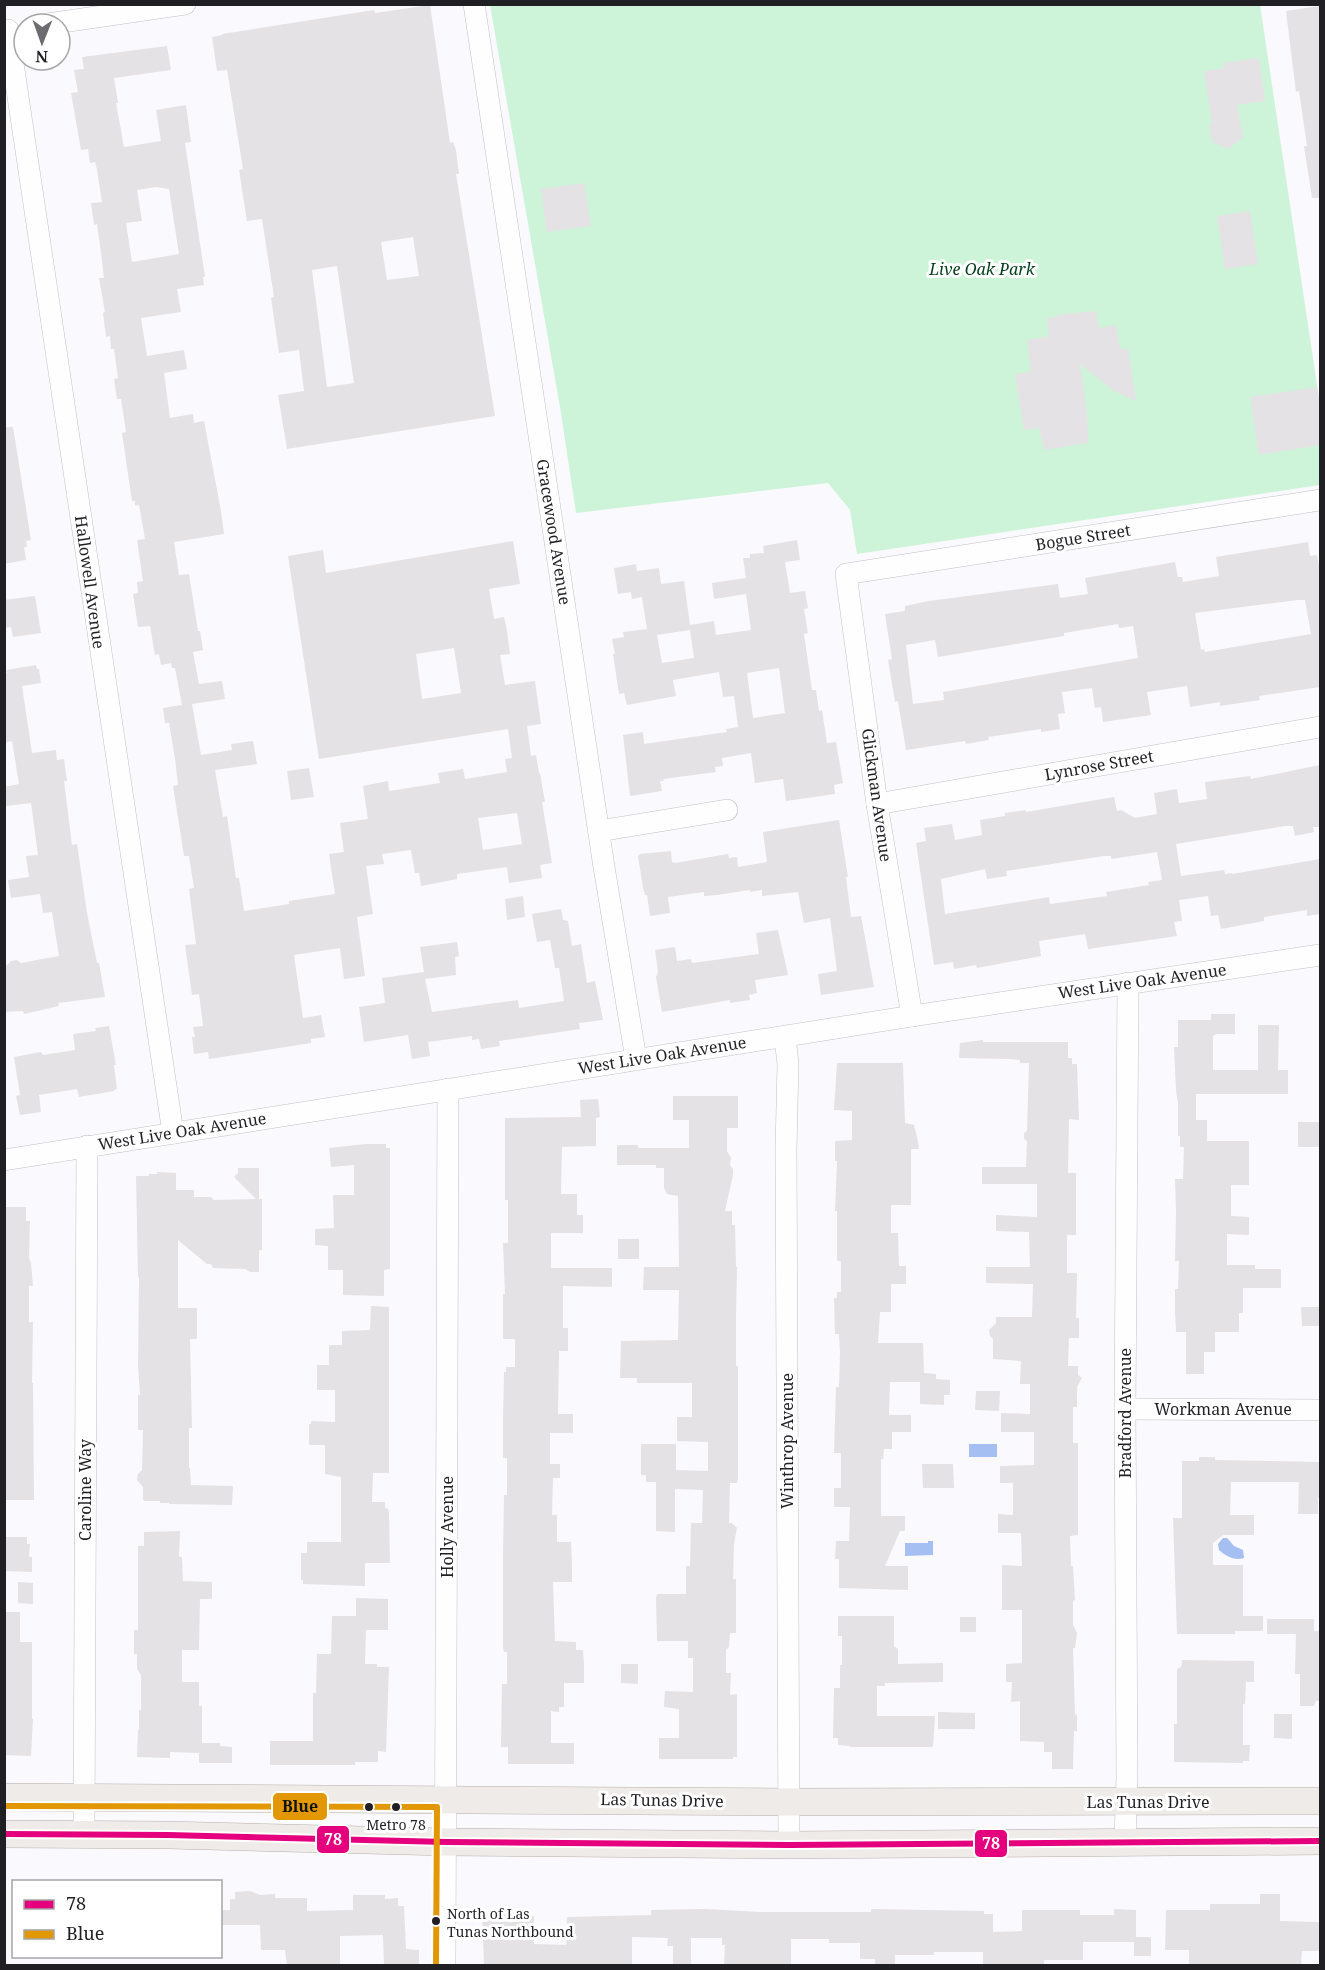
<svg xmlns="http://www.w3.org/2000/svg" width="1325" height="1970" viewBox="0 0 1325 1970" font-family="'Noto Serif',serif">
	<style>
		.green { fill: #cdf4d8 }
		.water { fill: #a5bff3 }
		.building { fill: #e4e2e4; fill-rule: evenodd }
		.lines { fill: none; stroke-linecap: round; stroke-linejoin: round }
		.minor-casing { stroke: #c2c1c5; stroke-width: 22 }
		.major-casing { stroke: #b7b0aa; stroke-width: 28 }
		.minor { stroke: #fefeff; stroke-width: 21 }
		.major { stroke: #efebe8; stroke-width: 27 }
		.bus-1-casing { stroke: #fff; stroke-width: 10 }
		.bus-2-casing { stroke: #fff; stroke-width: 10 }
		.bus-1 { stroke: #e5007d; stroke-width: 6 }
		.bus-2 { stroke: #e29804; stroke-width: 6 }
		.bus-dot { fill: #201f23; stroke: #fff; stroke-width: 2 }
		.labels { text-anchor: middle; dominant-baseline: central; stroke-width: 6; stroke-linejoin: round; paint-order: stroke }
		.bus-label { font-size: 14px; fill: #201f23; stroke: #fff }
		.park-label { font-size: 16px; font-style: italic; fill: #003d19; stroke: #fff }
		.street-label { font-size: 16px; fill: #201f23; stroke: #fff }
		.line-badge { stroke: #fff; stroke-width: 2 }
		.badge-label { font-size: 16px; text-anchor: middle; font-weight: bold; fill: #fff }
		.pale-badge-label { font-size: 16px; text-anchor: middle; font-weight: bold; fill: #111 }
	</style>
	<rect width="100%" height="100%" fill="#faf9fd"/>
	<!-- green -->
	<path class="green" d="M490,5H1260L1320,405V485L857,554L850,510L828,483L576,513L561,413Z"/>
	<!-- water -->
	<g class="water">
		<rect x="969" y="1444" width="28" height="13"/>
		<path d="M1223,1538H1227L1234,1546L1243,1550L1244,1558C1234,1561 1226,1556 1219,1550L1218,1544Z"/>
		<path d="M928,1541H933V1555L905,1556V1543H928Z"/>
	</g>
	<!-- building -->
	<g class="building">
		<path d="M430,5L450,143L453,142L456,150L459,174H456L495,416L287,449L278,395L304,391L299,350L279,353L271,298L274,297L262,219L247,221L239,170L243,169L227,70L217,71L212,37L222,35V34L374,10L375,13ZM413,237L419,276L387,280L381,242ZM337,266L354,383L327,387L312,270Z"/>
		<path d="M1319,6L1320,198H1312L1304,146H1307L1299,91L1296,92L1286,11Z"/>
		<path d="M167,46L171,70L114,78L118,103H116L124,147L161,141L156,110L186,105L191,142L185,143L205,277H203L204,285L177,289L181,312L141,318L147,356L184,350L187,369L164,373L170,418L193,414L194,423L204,421L221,511L224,534L174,542L179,575L189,574L198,631H200L203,650L193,652L199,684L222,681L225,699L192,704L201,755L232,750L231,744L253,741L257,764L215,770L223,817L227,816L236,878H239L244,911L289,904V901L335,894L329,854L344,852L340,823L368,819L363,786L388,781L389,791L440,783L438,773L463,769L465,779L507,772L505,759L512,758L508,729L319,759L288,556L323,550L326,573L513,541L520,584L489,589L494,619L504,617L507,631L510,654L500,655L505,685L535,681L541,724L527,726L531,756L536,755L539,773H540L545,802H542L552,863L540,865L542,878L509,883L507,867L457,874V879L421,886L419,873H415L411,850L382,854L384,864L366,866L373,914L357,917L365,976L344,979L340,948L294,955L303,1018L321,1015L325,1037L311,1039V1043L209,1059L208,1052L194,1054L192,1037H195L193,1027L203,1026L199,994L192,995L185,945L196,944L189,889L194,888L189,856H184L173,786L178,785L175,759L169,723H165L163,708L182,705L175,668H172L171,663L161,665L159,654L155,655L150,626L138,627L133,594L138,593L137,582L143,581L137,540L145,539L139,505L135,506V501H132L122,433L126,432L121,399H117L114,379L118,378L114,349H111L110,336L106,337L103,313L105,312L99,278H104L101,253L97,224L94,225L91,203L102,202L97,170L95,162L90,163L88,149L81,150L71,93L78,92L74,70L84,69L82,57ZM156,187L169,189L179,254L132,262L126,223L142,221L137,190ZM454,648L461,693L422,699L416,654ZM517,813L522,844L483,850L478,818Z"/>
		<path d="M1259,58L1265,101L1237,105L1243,137L1228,149L1212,142L1209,125L1212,123L1204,71L1224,68L1223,63Z"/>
		<path d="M584,183L591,226L547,232L541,189Z"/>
		<path d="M1250,211L1258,264L1225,269L1217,216Z"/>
		<path d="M1096,311L1099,328L1116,325L1120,349L1128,348L1136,401L1114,391L1080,364L1087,413L1088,443L1044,450L1039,428L1024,430L1015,374L1031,372L1027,340L1049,336L1047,319L1063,314Z"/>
		<path d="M1317,387L1320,410V445L1259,455L1250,397Z"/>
		<path d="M4,427H13L31,540L26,541L27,547H24L26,560L4,564Z"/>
		<path d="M797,540L800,560L785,562L790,593L805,591L808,608L804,609L808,633L804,634L812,690H816L819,711L822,710L827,743L836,742L843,783L834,785L835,794L786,801L783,779L755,783L751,753L722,758L723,766L715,767L716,772L663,779L664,781H660L662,791L630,796L623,735L643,732L644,744L727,732L726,729L738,727L734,696L723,697L719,672L673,680L676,696L627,705L624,693L619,694L613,654H615L612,639L624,637L623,632L647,629L642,597L632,599L631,592L618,594L614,568L636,564L637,571L659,568L661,584L684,581L690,625L714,621L716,635L751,630L746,594L714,599L712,583L746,578L743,558H750V554L764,553L763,546ZM690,630L694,658L662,663L657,635ZM779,668L785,713L753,718L747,673Z"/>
		<path d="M1308,542L1310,556L1317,555L1319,566L1320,565V687L1259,696L1260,700L1220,706V702L1190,707L1187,686L1147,692L1151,715L1103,722L1101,707L1095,708L1092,688L1062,692L1065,713L1058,714L1060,729L1041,732V729L988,737L989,740L966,744L965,741L906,750L898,701L895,702L888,660L892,659L885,614L905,611V606L929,601L1058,584L1060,598L1088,594L1085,578L1175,562L1178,577H1182L1183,582L1219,576L1216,557ZM1298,600H1305L1311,634L1205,652L1204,649L1201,650L1195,613ZM1118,624L1119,628L1133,626L1138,658L943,692L944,700L913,704L906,645L935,640L938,657L1064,636V633Z"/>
		<path d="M35,596L41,633L13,637L11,627L4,628V600Z"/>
		<path d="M36,665L37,669H39L41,683L22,686L32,753L56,750L57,760L64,759L67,781H64L72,845L77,844L87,913L97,963H99L105,997L58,1003L59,1006L24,1014L23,1011L4,1012V968L11,961L17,960L21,963L59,956L52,912L43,913L40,894L11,898L8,880L29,877L26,856L38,855L31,803L6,806L4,787L19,784L12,741L4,743V673H7L6,670Z"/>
		<path d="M1320,765V827H1313L1314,832L1295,836L1293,826H1285L1176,844L1181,876L1224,870L1225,874L1232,873V874L1320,859V914L1307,916V910L1264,917V921L1221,929L1218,915L1211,916L1208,896L1179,900L1182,921L1174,922L1177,936L1088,949L1085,934L1039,941L1041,956L977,968L976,965L954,969L953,962L934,965L916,843L926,841L924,828L952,824L955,840L982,835L980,820L1005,816V813L1026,810V812L1114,797L1117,811L1121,810L1135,818L1157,814L1154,793L1177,789L1179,803L1207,799L1205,782L1250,776L1251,779ZM1157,852L1162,880L1148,882L1149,885L1106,892L1107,896L1050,904L1049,897L945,914L941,879L985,869L987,879L1007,876L1006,871L1104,856H1111V859Z"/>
		<path d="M309,768L314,797L291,800L287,771Z"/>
		<path d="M839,820L848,877H846L851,917L861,916L874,987L821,995L818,974L837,971L830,918L804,923L798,892L762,896V890L750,892V890L717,895L704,896V892L668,897L670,913L650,916L647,895H645L643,888L638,856L640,854L671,851L672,862L675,863L728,854L729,858L737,857L738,867L767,862L763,832Z"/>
		<path d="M523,896L525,917L507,920L505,899Z"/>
		<path d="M561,909L563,920L568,921L572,946L581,944L587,983L595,981L603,1020L579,1023L580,1029L499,1041L500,1046L481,1049L479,1039L472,1040V1036L428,1042L430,1056L412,1059L408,1035L364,1042L359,1007L385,1003L382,978L424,972L420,947L457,942L459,956L455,957L456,975L425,979L432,1012L518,1000L519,1008L564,1001L559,968H555L550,940L537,942L532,914Z"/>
		<path d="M778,930L788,975L755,980L757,993L749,995L750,1000L730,1003V1000L662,1012L656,977L658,972L655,950L675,947L677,961L691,959L692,963L759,954L756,933Z"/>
		<path d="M1211,1014H1235V1034H1216L1213,1036V1070H1258V1025H1279L1278,1070H1288V1094H1196V1120H1207V1141H1249V1185H1231V1216L1249,1217V1235L1227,1234V1265H1255V1269H1281V1288H1243V1313H1239V1332H1215V1352H1204V1374H1186V1332H1176L1175,1311V1289H1178L1179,1261H1175L1176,1212L1175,1179H1183L1184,1147H1180V1136H1178V1103L1176,1091L1174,1047H1178V1020H1211Z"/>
		<path d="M109,1026L116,1065H114L117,1089L114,1090V1091L79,1097L77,1089L39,1095L41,1112L20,1115L16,1096L20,1095L14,1057L41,1052L43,1055L75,1050L73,1034L96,1031L95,1028Z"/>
		<path d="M983,1040V1042H1068V1058H1072V1064H1077L1079,1120L1069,1119L1068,1173H1076V1235H1067V1273H1077L1076,1318H1079V1338H1069L1068,1366H1078V1375L1082,1378L1077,1387V1407H1073V1443H1078V1535L1070,1536L1071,1566H1073L1075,1600L1073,1601V1625L1077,1633L1075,1648H1073L1075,1714L1077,1715V1731H1074L1073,1769H1052V1752H1044V1742L1020,1741V1701L1011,1702L1012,1682H1006V1664L1022,1663V1610H1002V1565L1022,1566L1021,1533H998V1514L1013,1515V1483H1000V1466L1034,1465V1432H1001V1413L1030,1414V1384H1020L1021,1361L993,1359V1339L990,1336L989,1330L996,1323V1317H1032L1033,1284L986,1283V1267H1030L1029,1232L996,1231V1215L1037,1217V1184H982V1167H1026L1027,1141L1024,1139V1133L1027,1131L1029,1063H1020V1060L1010,1059L959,1058L960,1043Z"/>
		<path d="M837,1063H903L905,1123L914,1125L918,1141L919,1149H911V1205H891V1233H898L899,1266H906V1284H891V1312H880L878,1343H923L924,1373L936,1374V1379L950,1380V1395H944V1405L920,1404V1382H890L889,1415H911V1432H892V1449H884L883,1459H881V1516H905V1531H900L885,1566H908V1590L839,1588V1559H835L836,1541H849L850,1507H834V1488H841V1453H834L836,1387H839L840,1353L839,1334H835L834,1298H837V1292H841V1261H837V1211H835L837,1161H835V1141L852,1140V1111L834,1110Z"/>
		<path d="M673,1096H738V1128H727V1151L731,1158L730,1165L733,1169V1175L725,1211H732V1225H735L736,1267H737L736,1317V1366H738V1478L737,1483H730L729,1523H732L737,1528L734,1544L733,1579H736V1633H730L729,1647L726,1650V1673H731L730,1695L737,1694V1757H733V1759H659V1738H679V1709L664,1707L665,1691L693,1692V1658H688V1641H657L656,1598L657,1594H686V1566H690L691,1523H702L703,1490L675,1489V1532L656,1531V1482H646V1475H641V1444H676V1470L708,1471V1442L677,1441V1417H692V1383H637V1378H620L621,1341L678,1340L679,1290H643L644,1267H679L678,1196L667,1194L664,1188V1168H656V1165H617V1145H638V1148H689V1120H673Z"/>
		<path d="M598,1099L600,1117L596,1118V1146L562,1147L561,1194H577V1215H583V1233H551V1268H612V1287L563,1286V1328H568V1351H559L558,1414H573V1433H550V1464H560V1478H553L552,1515H557V1542H571L572,1565V1582H553L555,1641L576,1642V1650H583L584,1664V1683H564V1707H559V1712L551,1711V1743H574V1764H508V1747H501L502,1684H507V1652H504L503,1648V1553L504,1495H507V1458H503V1421L504,1372H506V1367H515V1339H503V1294H505L503,1243H508V1200H505V1118L581,1117L580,1100Z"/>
		<rect x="1298" y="1122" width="22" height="25"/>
		<path d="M366,1144H386V1148H390V1269L384,1270V1296L343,1295V1270H328V1246L315,1245V1229L334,1228L333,1195H354V1165L331,1167L329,1148Z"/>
		<path d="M238,1168H259V1199H262V1250H259V1272H250L245,1269L213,1268L211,1264H207L178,1240V1308H197V1339H190L192,1428H189V1468H190L191,1485L233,1486L232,1505L169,1504V1503H160V1501H145L143,1500V1487L137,1480L138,1474L142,1470L143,1430H138V1395H140L138,1366L139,1277H138L136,1176H149V1174H157V1172L176,1173V1190H194V1197H211L214,1200L256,1199L234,1177L238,1173Z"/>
		<path d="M4,1207H26V1221H30L29,1258L31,1263L33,1286H29V1322H33L32,1383H33L34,1500H4Z"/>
		<rect x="618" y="1239" width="21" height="20"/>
		<path d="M371,1306L389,1307V1473H373L372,1502H385V1508L388,1509L389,1512L390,1563H365V1586L303,1584V1580H301V1553H307V1542H341V1477L325,1474V1445H309V1424H311V1421L335,1422V1390H317V1365H329V1345H342V1331L370,1330Z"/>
		<path d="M1301,1307H1320V1326H1302Z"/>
		<path d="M976,1391H1000L999,1411L975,1410Z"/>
		<path d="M1199,1457H1215V1460L1320,1462V1498H1318V1514H1298L1299,1482H1231L1230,1515H1254V1535H1223L1213,1543V1565H1243V1616H1263V1631H1235V1634H1177L1173,1518H1182V1461H1199Z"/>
		<path d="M922,1464H953L954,1488H923Z"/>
		<path d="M180,1531L179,1557H182L183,1581L212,1582V1599H200L199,1650H182V1682H199V1706H202V1743H220V1746L232,1747V1763H199V1753L170,1752V1758L137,1757L138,1730H139V1710H141V1675L137,1669V1654H134V1630H138V1546H144V1532Z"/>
		<path d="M4,1537H27V1544H30L29,1557H32V1572L4,1571Z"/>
		<path d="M18,1582L33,1583V1604L18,1603Z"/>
		<path d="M356,1598L388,1599V1630H366L365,1664H377V1667H389L386,1752L378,1751V1762H355V1765H270V1741H313V1693H316L317,1654H331L332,1616H356Z"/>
		<path d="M4,1612H20V1642H32V1719H33L31,1756L4,1755Z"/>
		<path d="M838,1616H894V1646L898,1649V1664L943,1663V1682L885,1683V1686H877V1716H935L933,1747H849L850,1746L838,1745V1738H833L834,1688H840V1665H842V1636H838Z"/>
		<rect x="960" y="1617" width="16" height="15"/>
		<path d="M1267,1619H1314V1631H1320V1701H1316L1314,1706H1300V1674H1295L1296,1634H1267Z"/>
		<path d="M1182,1660L1254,1661V1682H1246L1245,1704H1243V1745H1250L1249,1761H1243V1763L1174,1762V1724H1177V1669L1181,1667Z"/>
		<path d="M621,1664H638V1684L621,1683Z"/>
		<path d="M938,1712L975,1713V1729H938Z"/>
		<path d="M1274,1714H1292V1739L1274,1738Z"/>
		<path d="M250,1891L260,1895L275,1894V1898H307V1911L353,1910V1895H385V1899L398,1898V1906H404L406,1949L419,1950V1965H384L383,1935L340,1936V1965H287L285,1950H261L260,1925H220V1910H230V1899H235V1892Z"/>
		<path d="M1260,1894H1280V1921L1320,1922V1951H1302L1301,1965H1189V1950H1165L1166,1910H1210V1904H1260Z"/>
		<path d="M705,1909L761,1912H871V1909L984,1911V1914H993V1932L1022,1931V1910H1080V1915H1114V1909L1136,1910V1937H1151V1956H1134V1942H1083V1960H1044V1965H983V1952H934V1955H895V1965H875V1959H860V1943H829V1939H791V1965H724L725,1945H722V1938H691V1965H673V1946H667L668,1938L632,1937V1965H484L482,1912H525V1916H534V1944L566,1945L567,1917L651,1915V1910Z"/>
	</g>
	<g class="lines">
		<defs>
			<g id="minor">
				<path d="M474,4L604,867L636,1059"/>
				<path d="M48,24L185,4"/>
				<path d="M8,30L173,1133"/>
				<path d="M877,804L1320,727"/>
				<path d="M599,831L727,810"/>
				<path d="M912,1016L877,804L846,574L1320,500"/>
				<path d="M785,1037L788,1064L786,1149L789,1845"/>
				<path d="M4,1160L912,1016L1320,955"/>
				<path d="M1125,1409L1320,1410"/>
				<path d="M84,1834L87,1146"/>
				<path d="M1125,1842L1127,1777L1125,1409L1128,983"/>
				<path d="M445,1966L448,1089"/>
			</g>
			<g id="major">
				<path d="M4,1797L789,1802L1320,1801"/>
				<path d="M4,1834L168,1835L446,1842L789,1845L1320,1841"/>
			</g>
		</defs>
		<!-- minor casing -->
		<use href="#minor" class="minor-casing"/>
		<!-- major casing -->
		<use href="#major" class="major-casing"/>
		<!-- minor -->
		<use href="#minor" class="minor"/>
		<!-- major -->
		<use href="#major" class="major"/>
		<defs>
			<path id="bus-1" d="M4,1834L168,1835L446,1842L789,1845L1320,1841"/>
			<path id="bus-2" d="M4,1806L437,1807L436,1966"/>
		</defs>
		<!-- bus-1 casing -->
		<use href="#bus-1" class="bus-1-casing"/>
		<!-- bus-2 casing -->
		<use href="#bus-2" class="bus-2-casing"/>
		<!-- bus-1 -->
		<use href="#bus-1" class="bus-1"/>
		<!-- bus-2 -->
		<use href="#bus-2" class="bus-2"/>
	</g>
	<!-- markers -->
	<g class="bus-dot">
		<circle cx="369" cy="1807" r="5"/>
		<circle cx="396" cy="1807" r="5"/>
		<circle cx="436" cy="1921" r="5"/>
	</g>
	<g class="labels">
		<!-- bus labels -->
		<g class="bus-label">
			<text x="396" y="1824">Metro 78</text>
			<text x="447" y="1913" text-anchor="start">North of Las<tspan x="447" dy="18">Tunas Northbound</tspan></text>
		</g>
		<!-- park labels -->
		<g class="park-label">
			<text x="982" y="269">Live Oak Park</text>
		</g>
		<!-- street labels -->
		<g class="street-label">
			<text transform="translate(554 532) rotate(81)">Gracewood Avenue</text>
			<text transform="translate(1083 537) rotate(-9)">Bogue Street</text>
			<text transform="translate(90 582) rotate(82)">Hallowell Avenue</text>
			<text transform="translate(1099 765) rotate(-10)">Lynrose Street</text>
			<text transform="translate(877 795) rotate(82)">Glickman Avenue</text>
			<text transform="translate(1142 981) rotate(-8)">West Live Oak Avenue</text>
			<text transform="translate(662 1055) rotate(-9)">West Live Oak Avenue</text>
			<text transform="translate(182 1131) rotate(-9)">West Live Oak Avenue</text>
			<text x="1223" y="1409">Workman Avenue</text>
			<text transform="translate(1125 1413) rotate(-90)">Bradford Avenue</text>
			<text transform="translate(787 1441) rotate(-90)">Winthrop Avenue</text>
			<text transform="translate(85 1490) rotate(-90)">Caroline Way</text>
			<text transform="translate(447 1527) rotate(-90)">Holly Avenue</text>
			<text transform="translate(662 1800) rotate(1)">Las Tunas Drive</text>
			<text x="1148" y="1802">Las Tunas Drive</text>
		</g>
	</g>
	<g class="line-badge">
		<rect x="272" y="1792" width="56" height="29" rx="6" fill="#e29804"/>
		<rect x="316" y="1825" width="34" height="29" rx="6" fill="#e5007d"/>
		<rect x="974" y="1829" width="34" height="29" rx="6" fill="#e5007d"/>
	</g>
	<g class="badge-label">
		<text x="333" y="1845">78</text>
		<text x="991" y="1849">78</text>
	</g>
	<g class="pale-badge-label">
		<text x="300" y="1812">Blue</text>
	</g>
	<!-- border -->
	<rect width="1325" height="1970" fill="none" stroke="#201f23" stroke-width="12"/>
	<!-- legend -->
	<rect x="12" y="1880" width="210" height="78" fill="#ffffff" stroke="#a6a5a7" stroke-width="1.5"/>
	<rect x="24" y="1900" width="30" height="9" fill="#e5007d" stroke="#a6a5a7" stroke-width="1.5"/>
	<text x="66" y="1910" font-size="18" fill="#201f23">78</text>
	<rect x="24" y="1930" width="30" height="9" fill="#e29804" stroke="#a6a5a7" stroke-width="1.5"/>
	<text x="66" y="1940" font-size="18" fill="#201f23">Blue</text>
	<!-- north arrow -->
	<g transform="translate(42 42) rotate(181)"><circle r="28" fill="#ffffff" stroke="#a6a5a7" stroke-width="1.5"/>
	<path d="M0-4.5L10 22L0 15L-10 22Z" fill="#6c6b6f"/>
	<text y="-9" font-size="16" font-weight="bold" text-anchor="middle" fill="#201f23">N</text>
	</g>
</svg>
